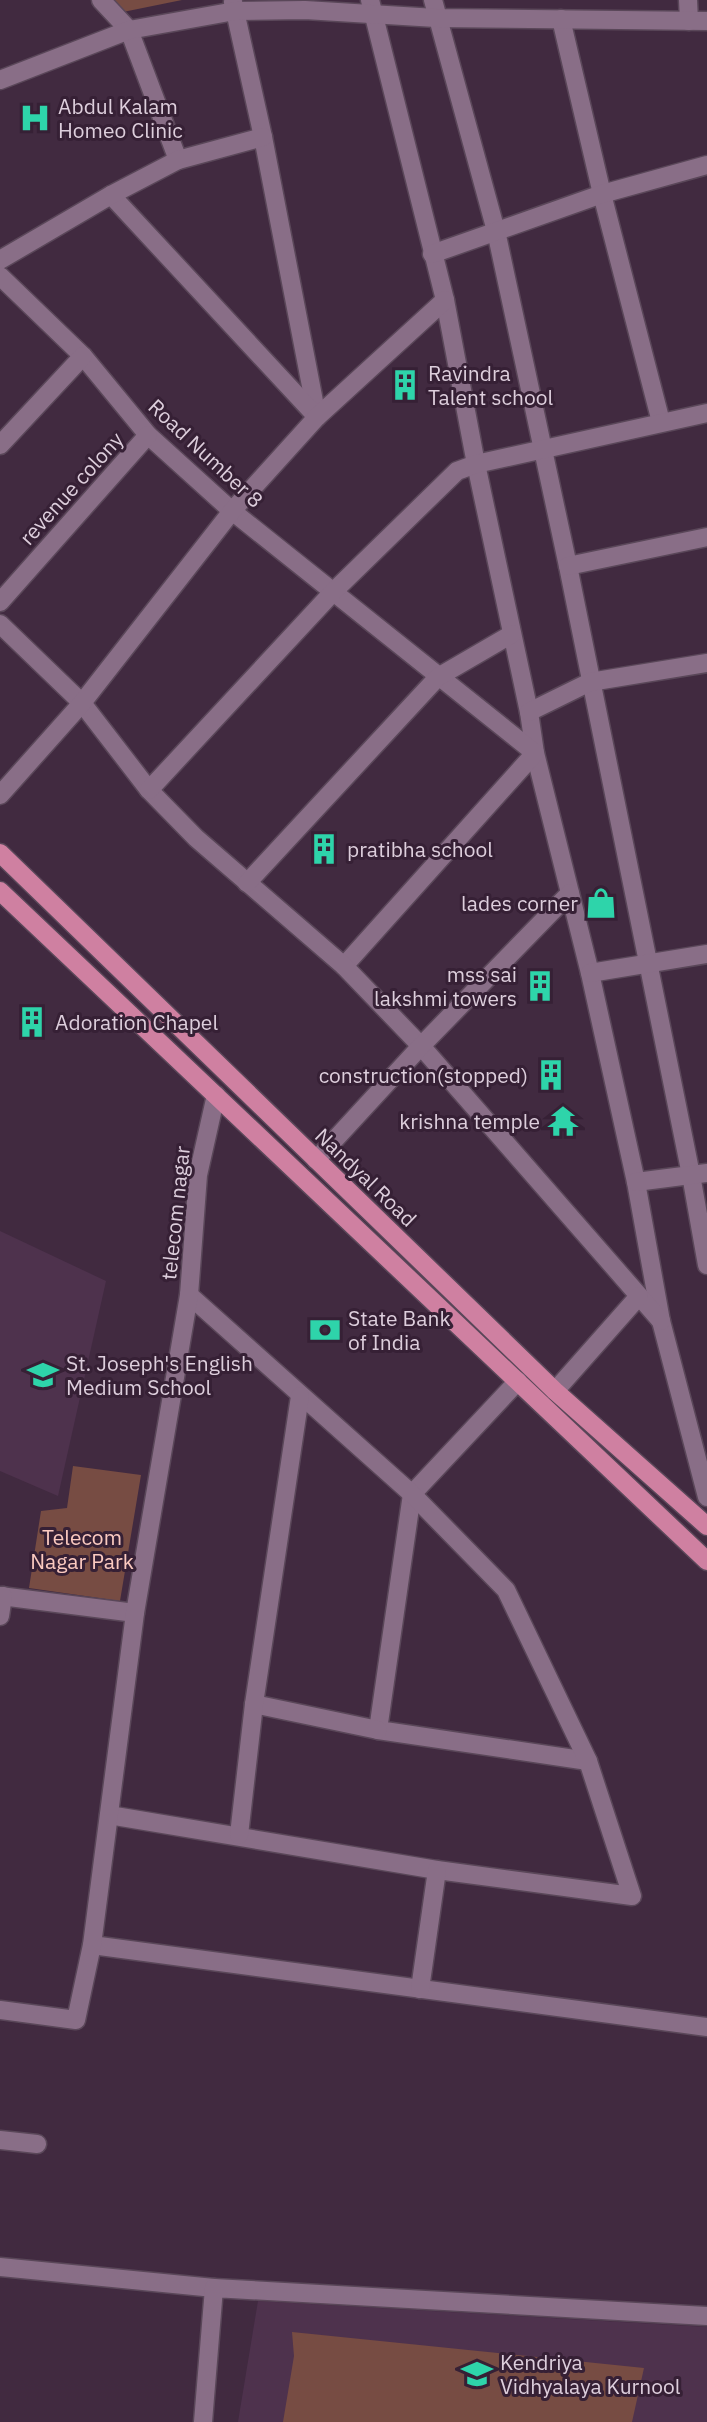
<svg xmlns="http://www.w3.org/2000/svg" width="707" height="2422" viewBox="0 0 707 2422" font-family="'IBM Plex Sans',sans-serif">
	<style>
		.built { fill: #4e324d }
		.green { fill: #774c43 }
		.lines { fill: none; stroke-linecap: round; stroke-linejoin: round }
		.minor-casing { stroke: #5a4759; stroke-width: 21 }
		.major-casing { stroke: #5a4759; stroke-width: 21 }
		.minor { stroke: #896e87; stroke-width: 18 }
		.major { stroke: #cf80a1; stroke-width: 18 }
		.labels { text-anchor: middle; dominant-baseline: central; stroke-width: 6; stroke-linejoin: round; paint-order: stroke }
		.poi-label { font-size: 21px; fill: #ddcedc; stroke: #362035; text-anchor: start }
		.street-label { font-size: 21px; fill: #ddcedc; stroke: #362035 }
		.park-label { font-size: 21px; fill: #fbcac0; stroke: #362035 }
	</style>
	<rect width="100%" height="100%" fill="#412a40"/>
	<!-- built -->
	<g class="built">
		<path d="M0,1231L106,1281L58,1496L0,1471Z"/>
		<path d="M258,2301L707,2327V2422H238Z"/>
	</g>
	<!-- green -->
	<g class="green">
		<path d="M112,0H182L123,12Z"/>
		<path d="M73,1466L141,1475L120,1601L29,1588L41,1511L67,1508Z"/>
		<path d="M292,2332L644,2368L632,2422H283L294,2356Z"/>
	</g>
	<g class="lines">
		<defs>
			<g id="minor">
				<path d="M101,0L129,30L178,160"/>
				<path d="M370,0L445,300L476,464L529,712L535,753L590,973L636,1182L661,1321L707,1497"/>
				<path d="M433,0L496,231L568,566L691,1175L707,1265"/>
				<path d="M688,0L689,21"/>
				<path d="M233,2L263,137L317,417"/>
				<path d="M561,19L602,194L661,422"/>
				<path d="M0,80L129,30L235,11L305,10L436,18L707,21"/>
				<path d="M111,195L317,417"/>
				<path d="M432,254L602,194L707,165"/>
				<path d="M0,260L111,195L178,160L263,137"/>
				<path d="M0,276L83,356L148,435L232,511L535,753L344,966"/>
				<path d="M0,445L83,356"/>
				<path d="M568,566L707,537"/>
				<path d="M0,602L148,435"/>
				<path d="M0,624L82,703L149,790L196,838L344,966L421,1046L661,1321"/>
				<path d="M529,712L590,682L707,663"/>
				<path d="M149,790L333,592L457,471L476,464L707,413"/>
				<path d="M0,795L82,703L232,511L317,417L445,300"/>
				<path d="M247,883L438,677L512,634"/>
				<path d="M590,973L707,954"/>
				<path d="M316,1160L421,1046L570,893"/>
				<path d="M636,1182L707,1173"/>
				<path d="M518,1381L412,1494L378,1730L588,1761"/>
				<path d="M555,1391L639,1296"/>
				<path d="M0,1596L135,1613"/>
				<path d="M0,1616L3,1596"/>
				<path d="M254,1704L378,1730"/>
				<path d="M109,1815L437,1870L632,1896L588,1761L506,1590L412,1494L189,1295"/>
				<path d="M239,1835L254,1704L300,1396"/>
				<path d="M92,1945L707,2027"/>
				<path d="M420,1989L437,1870"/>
				<path d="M0,2010L76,2020L92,1945L135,1613L189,1295L198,1175L216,1095"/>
				<path d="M0,2140L37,2144"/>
				<path d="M0,2267L214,2288"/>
				<path d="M203,2422L214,2288L707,2316"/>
			</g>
			<g id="major">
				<path d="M0,853L555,1391L707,1526"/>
				<path d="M0,891L707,1561"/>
			</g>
		</defs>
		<!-- minor casing -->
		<use href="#minor" class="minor-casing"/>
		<!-- major casing -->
		<use href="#major" class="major-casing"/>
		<!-- minor -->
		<use href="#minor" class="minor"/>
		<!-- major -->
		<use href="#major" class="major"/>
	</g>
	<!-- icons -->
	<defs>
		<symbol id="hospital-bare" viewBox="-9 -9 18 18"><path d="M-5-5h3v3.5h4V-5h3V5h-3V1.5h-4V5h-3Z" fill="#2ed4aa" stroke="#362035" stroke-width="2.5" paint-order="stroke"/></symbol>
		<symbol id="building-bare" viewBox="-9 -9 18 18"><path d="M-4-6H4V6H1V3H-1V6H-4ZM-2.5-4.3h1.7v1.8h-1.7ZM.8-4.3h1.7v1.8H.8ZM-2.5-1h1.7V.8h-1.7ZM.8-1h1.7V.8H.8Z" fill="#2ed4aa" stroke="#362035" stroke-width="2.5" paint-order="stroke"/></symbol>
		<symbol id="shop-bare" viewBox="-9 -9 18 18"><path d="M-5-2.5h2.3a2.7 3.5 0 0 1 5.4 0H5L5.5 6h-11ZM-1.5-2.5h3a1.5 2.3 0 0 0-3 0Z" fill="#2ed4aa" stroke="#362035" stroke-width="2.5" paint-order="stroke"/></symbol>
		<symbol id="temple-bare" viewBox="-9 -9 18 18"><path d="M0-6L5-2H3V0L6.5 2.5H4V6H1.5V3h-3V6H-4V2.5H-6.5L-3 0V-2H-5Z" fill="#2ed4aa" stroke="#362035" stroke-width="2.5" paint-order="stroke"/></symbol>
		<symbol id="bank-bare" viewBox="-9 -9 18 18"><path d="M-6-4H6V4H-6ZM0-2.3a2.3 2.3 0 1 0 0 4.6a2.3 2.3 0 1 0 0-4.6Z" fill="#2ed4aa" stroke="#362035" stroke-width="2.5" paint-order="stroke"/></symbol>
		<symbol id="school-bare" viewBox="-9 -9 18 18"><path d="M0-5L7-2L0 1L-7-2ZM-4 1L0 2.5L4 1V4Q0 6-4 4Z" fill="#2ed4aa" stroke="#362035" stroke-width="2.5" paint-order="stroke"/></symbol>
	</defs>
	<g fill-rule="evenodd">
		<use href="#hospital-bare" x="13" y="96" width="44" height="44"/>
		<use href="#building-bare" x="383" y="363" width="44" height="44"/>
		<use href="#building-bare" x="302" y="827" width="44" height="44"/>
		<use href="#shop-bare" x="579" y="881" width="44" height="44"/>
		<use href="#building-bare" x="518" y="964" width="44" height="44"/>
		<use href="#building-bare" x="10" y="1000" width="44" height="44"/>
		<use href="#building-bare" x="529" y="1053" width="44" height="44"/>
		<use href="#temple-bare" x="541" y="1099" width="44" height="44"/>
		<use href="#bank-bare" x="303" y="1308" width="44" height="44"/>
		<use href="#school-bare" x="21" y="1353" width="44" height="44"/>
		<use href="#school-bare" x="455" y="2352" width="44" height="44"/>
	</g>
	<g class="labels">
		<!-- poi labels -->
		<g class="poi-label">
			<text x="58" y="106">Abdul Kalam<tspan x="58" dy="24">Homeo Clinic</tspan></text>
			<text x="428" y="373">Ravindra<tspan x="428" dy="24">Talent school</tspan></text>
			<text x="347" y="849">pratibha school</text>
			<text x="578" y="903" text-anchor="end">lades corner</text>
			<text x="517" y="974" text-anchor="end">mss sai<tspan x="517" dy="24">lakshmi towers</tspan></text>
			<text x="55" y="1022">Adoration Chapel</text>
			<text x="528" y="1075" text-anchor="end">construction(stopped)</text>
			<text x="540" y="1121" text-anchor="end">krishna temple</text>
			<text x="348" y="1318">State Bank<tspan x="348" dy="24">of India</tspan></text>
			<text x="66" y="1363">St. Joseph's English<tspan x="66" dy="24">Medium School</tspan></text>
			<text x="500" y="2362">Kendriya<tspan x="500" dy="24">Vidhyalaya Kurnool</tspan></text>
		</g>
		<!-- street labels -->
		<g class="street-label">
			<text transform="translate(206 453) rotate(43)">Road Number 8</text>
			<text transform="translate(71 488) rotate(-48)">revenue colony</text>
			<text transform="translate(366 1177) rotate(44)">Nandyal Road</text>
			<text transform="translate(175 1213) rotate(-84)">telecom nagar</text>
		</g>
		<!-- park labels -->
		<g class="park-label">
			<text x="82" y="1537">Telecom<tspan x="82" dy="24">Nagar Park</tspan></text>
		</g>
	</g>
</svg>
